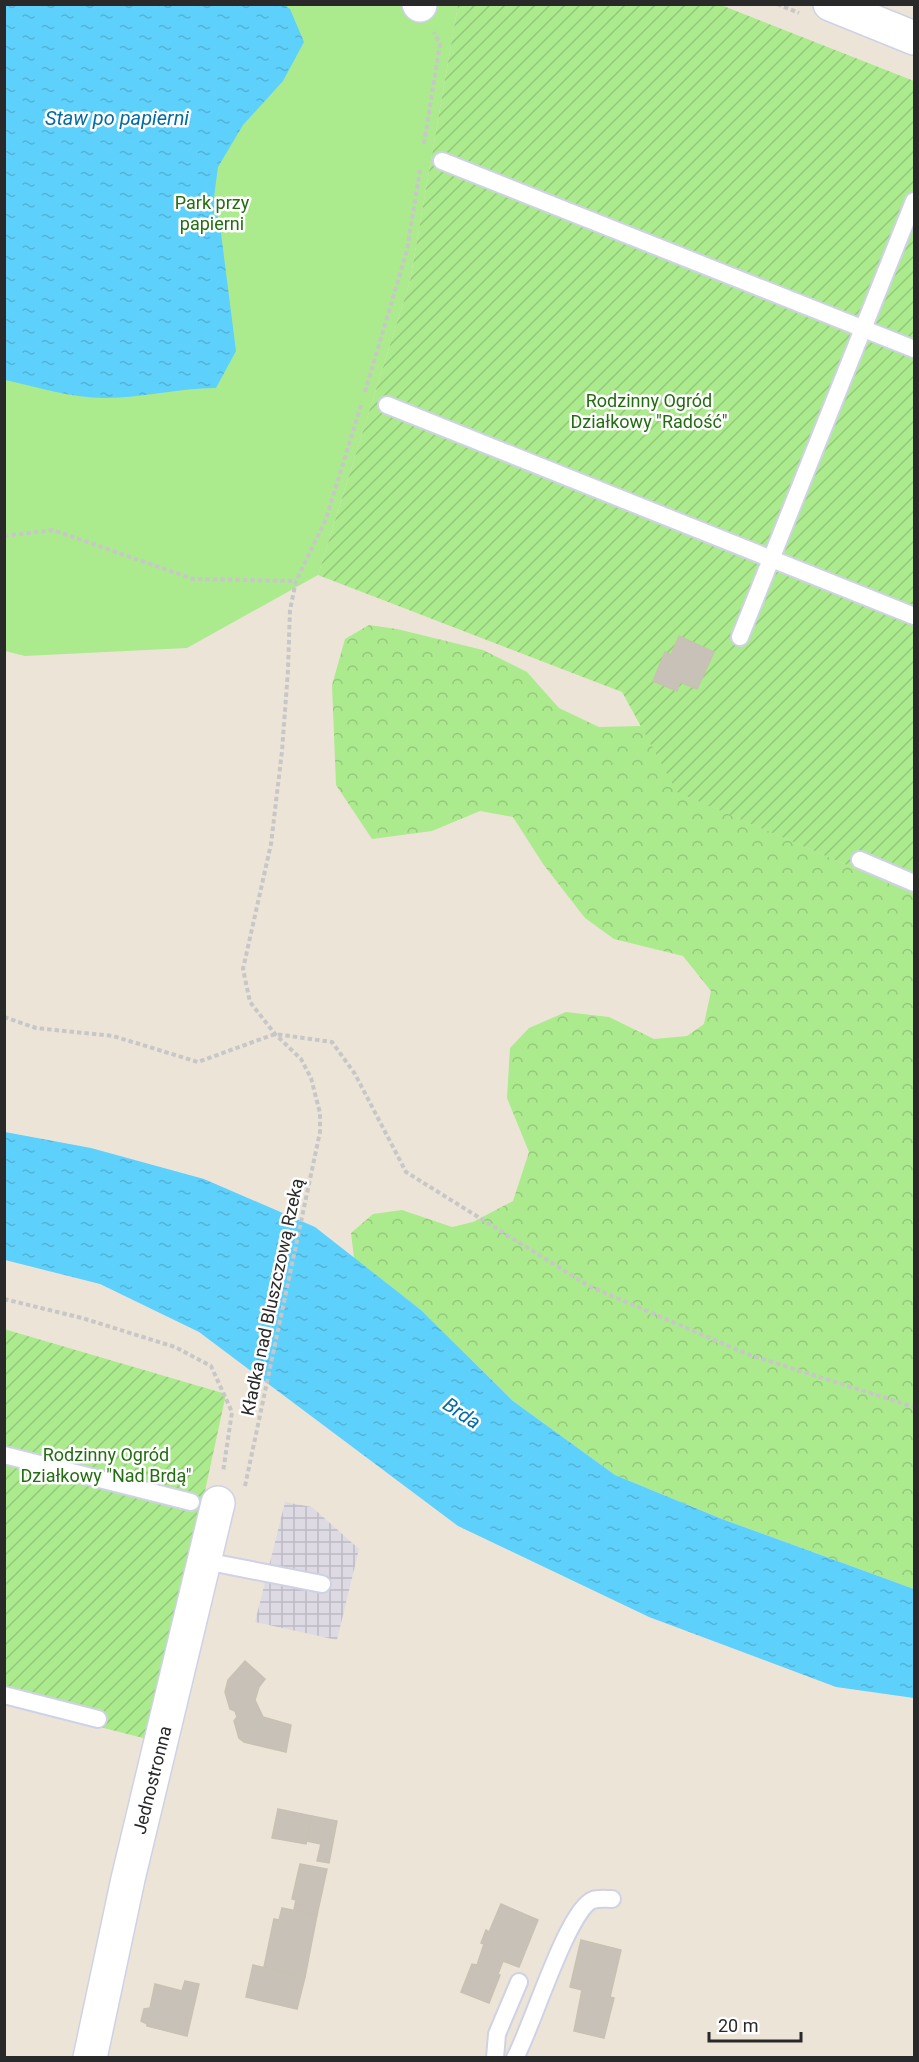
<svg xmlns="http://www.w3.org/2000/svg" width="919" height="2062" viewBox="0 0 919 2062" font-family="Roboto,sans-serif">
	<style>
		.industrial { fill: url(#industrial-grid) }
		.forest { fill: url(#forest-crowns) }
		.park { fill: #acea8e }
		.garden { fill: url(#garden-furrows) }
		.water { fill: url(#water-ripples) }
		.building { fill: #c8c1b8; stroke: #c8c1b2; stroke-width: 1.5 }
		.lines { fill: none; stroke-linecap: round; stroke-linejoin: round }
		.lane-casing { stroke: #ced2e4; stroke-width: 20 }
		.street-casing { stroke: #ced2e4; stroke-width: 36 }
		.path { stroke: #c7c7c7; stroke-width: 4; stroke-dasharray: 4.5 3; stroke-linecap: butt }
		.lane { stroke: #fff; stroke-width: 16 }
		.street { stroke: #fff; stroke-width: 33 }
		.labels { text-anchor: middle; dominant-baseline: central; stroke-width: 5; stroke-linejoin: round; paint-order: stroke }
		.park-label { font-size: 18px; fill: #236d11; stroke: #fff }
		.street-label { font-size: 18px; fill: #292929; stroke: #fff }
		.water-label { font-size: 20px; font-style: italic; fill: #006ba5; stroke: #fff }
	</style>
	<defs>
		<pattern id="industrial-grid" width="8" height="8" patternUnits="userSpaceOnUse" patternTransform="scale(1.5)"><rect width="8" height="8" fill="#dddae4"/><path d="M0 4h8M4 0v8" fill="none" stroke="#bebbc4"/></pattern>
		<pattern id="forest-crowns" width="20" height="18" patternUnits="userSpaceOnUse" patternTransform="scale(1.5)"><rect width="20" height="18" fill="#acea8e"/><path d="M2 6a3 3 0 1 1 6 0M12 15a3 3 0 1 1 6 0" fill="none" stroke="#94c97a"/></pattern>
		<pattern id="garden-furrows" width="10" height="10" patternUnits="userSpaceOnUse" patternTransform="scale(1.5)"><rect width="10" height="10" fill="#acea8e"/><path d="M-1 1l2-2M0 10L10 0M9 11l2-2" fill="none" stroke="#94c97a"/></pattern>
		<pattern id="water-ripples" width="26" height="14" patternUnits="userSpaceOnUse" patternTransform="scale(1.5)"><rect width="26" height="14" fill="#5ed0fc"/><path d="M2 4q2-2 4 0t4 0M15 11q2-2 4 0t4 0" fill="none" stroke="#52b3d8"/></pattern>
	</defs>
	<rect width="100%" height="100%" fill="#ede4d8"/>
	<!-- industrial -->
	<path class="industrial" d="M285,1502L312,1507L359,1549L337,1640L255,1622Z"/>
	<!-- forest -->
	<path class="forest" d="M369,625L397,629L483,650L527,672L559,708L599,727L641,726L678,792L914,894V1589L722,1519L615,1475L513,1401L421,1310L354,1258L351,1233L373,1214L402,1210L452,1227L473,1222L513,1201L529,1152L507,1098L510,1048L529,1028L566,1012L609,1017L654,1039L687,1036L704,1024L711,991L683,956L614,939L585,918L543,864L513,817L480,811L432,831L372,839L336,785L332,685L345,639Z"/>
	<!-- park -->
	<path class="park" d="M4,5H458L410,281L318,575L187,648L25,656L5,651Z"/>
	<!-- garden -->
	<g class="garden">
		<path d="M458,5H721L914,81V894L677,792L622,692L318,575L410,281Z"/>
		<path d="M4,1329L226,1394L151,1740L5,1703Z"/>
	</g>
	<!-- water -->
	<g class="water">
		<path d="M283,4L290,9L304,42L283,81L243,125L218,167L214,197L221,233L236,351L216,388C179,388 142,398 105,398C72,398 37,387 5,380V5Z"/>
		<path d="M5,1132L91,1148L204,1179L315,1227L421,1310L513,1401L615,1475L722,1519L914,1589V1698L836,1687L649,1617L458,1526L199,1332L100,1284L5,1260Z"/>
	</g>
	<!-- building -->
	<g class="building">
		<path d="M679,636L714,652L697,689L680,682L677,691L653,681L665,652L671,655Z"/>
		<path d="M245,1661L265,1679L259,1687L255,1700L263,1717L291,1725L286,1752L244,1742L239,1738L234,1721L237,1717L235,1711L230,1709L225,1692L228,1680Z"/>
		<path d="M278,1809L312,1816L306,1844L272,1838Z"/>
		<path d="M312,1816L337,1821L329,1863L317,1861L321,1844L306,1841Z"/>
		<path d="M300,1864L327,1869L317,1915L294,1910L296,1900L292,1899Z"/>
		<path d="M501,1904L538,1920L519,1967L503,1961L498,1974L500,1975L489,2003L461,1992L472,1964L477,1965L484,1944L481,1943L486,1930L489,1932Z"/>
		<path d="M282,1908L317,1915L305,1977L264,1967L274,1919L279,1920Z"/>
		<path d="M581,1940L621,1950L610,1997L614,1998L604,2038L574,2031L582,1990L570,1987Z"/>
		<path d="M253,1965L305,1977L297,2009L246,1997Z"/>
		<path d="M185,1981L199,1984L187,2036L147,2026V2024L141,2021L144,2009L150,2008L155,1984L182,1991Z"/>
	</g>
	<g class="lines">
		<defs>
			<g id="lane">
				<path d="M442,161L914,349"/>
				<path d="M387,405L914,616"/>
				<path d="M740,637L914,201"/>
				<path d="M860,860L914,883"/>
				<path d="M4,1455L191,1502"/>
				<path d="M205,1561L322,1584"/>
				<path d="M4,1695L98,1719"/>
				<path d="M495,2058L497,2034L519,1982"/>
				<path d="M515,2058C531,2030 568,1908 593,1900C598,1898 606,1899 612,1899"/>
			</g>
			<g id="street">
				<path d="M419,4L420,5"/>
				<path d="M830,4L914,38"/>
				<path d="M90,2058L128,1879L218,1503"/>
			</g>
		</defs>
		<!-- lane casing -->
		<use href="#lane" class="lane-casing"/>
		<!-- street casing -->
		<use href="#street" class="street-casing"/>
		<!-- path -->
		<g class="path">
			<path d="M777,4L799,13"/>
			<path d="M424,144L440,44L434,32"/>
			<path d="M365,392L407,250L420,170"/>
			<path d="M4,536L53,530L193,579L296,581"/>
			<path d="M4,1017L36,1028L113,1036L198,1062L275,1034L332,1042L355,1074L406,1172L589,1286L747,1354L914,1407"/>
			<path d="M4,1299L82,1318L175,1347L211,1366L232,1412L223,1472"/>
			<path d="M245,1486L320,1132V1113L311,1078L301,1059L275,1034L250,1002L243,969L271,844L282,751L288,670L290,610L296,581L326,519L362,402"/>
		</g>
		<!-- lane -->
		<use href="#lane" class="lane"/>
		<!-- street -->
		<use href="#street" class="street"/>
	</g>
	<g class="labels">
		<!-- park labels -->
		<g class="park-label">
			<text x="212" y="202">Park przy<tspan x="212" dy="21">papierni</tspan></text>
			<text x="649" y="400">Rodzinny Ogród<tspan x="649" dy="21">Działkowy "Radość"</tspan></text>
			<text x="106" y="1454">Rodzinny Ogród<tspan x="106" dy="21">Działkowy "Nad Brdą"</tspan></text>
		</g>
		<!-- street labels -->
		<g class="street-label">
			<text transform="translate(272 1297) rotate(-78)">Kładka nad Bluszczową Rzeką</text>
			<text transform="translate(152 1780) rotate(-76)">Jednostronna</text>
		</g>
		<!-- water labels -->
		<g class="water-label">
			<text x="117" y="118">Staw po papierni</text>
			<text transform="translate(462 1413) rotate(34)">Brda</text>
		</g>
	</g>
	<!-- border -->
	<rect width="919" height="2062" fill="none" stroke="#292929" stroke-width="12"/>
	<!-- scale -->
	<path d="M709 2032v9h92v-9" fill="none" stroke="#292929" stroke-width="3"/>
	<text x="718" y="2032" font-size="18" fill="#292929" stroke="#ffffff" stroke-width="4.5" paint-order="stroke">20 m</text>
</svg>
